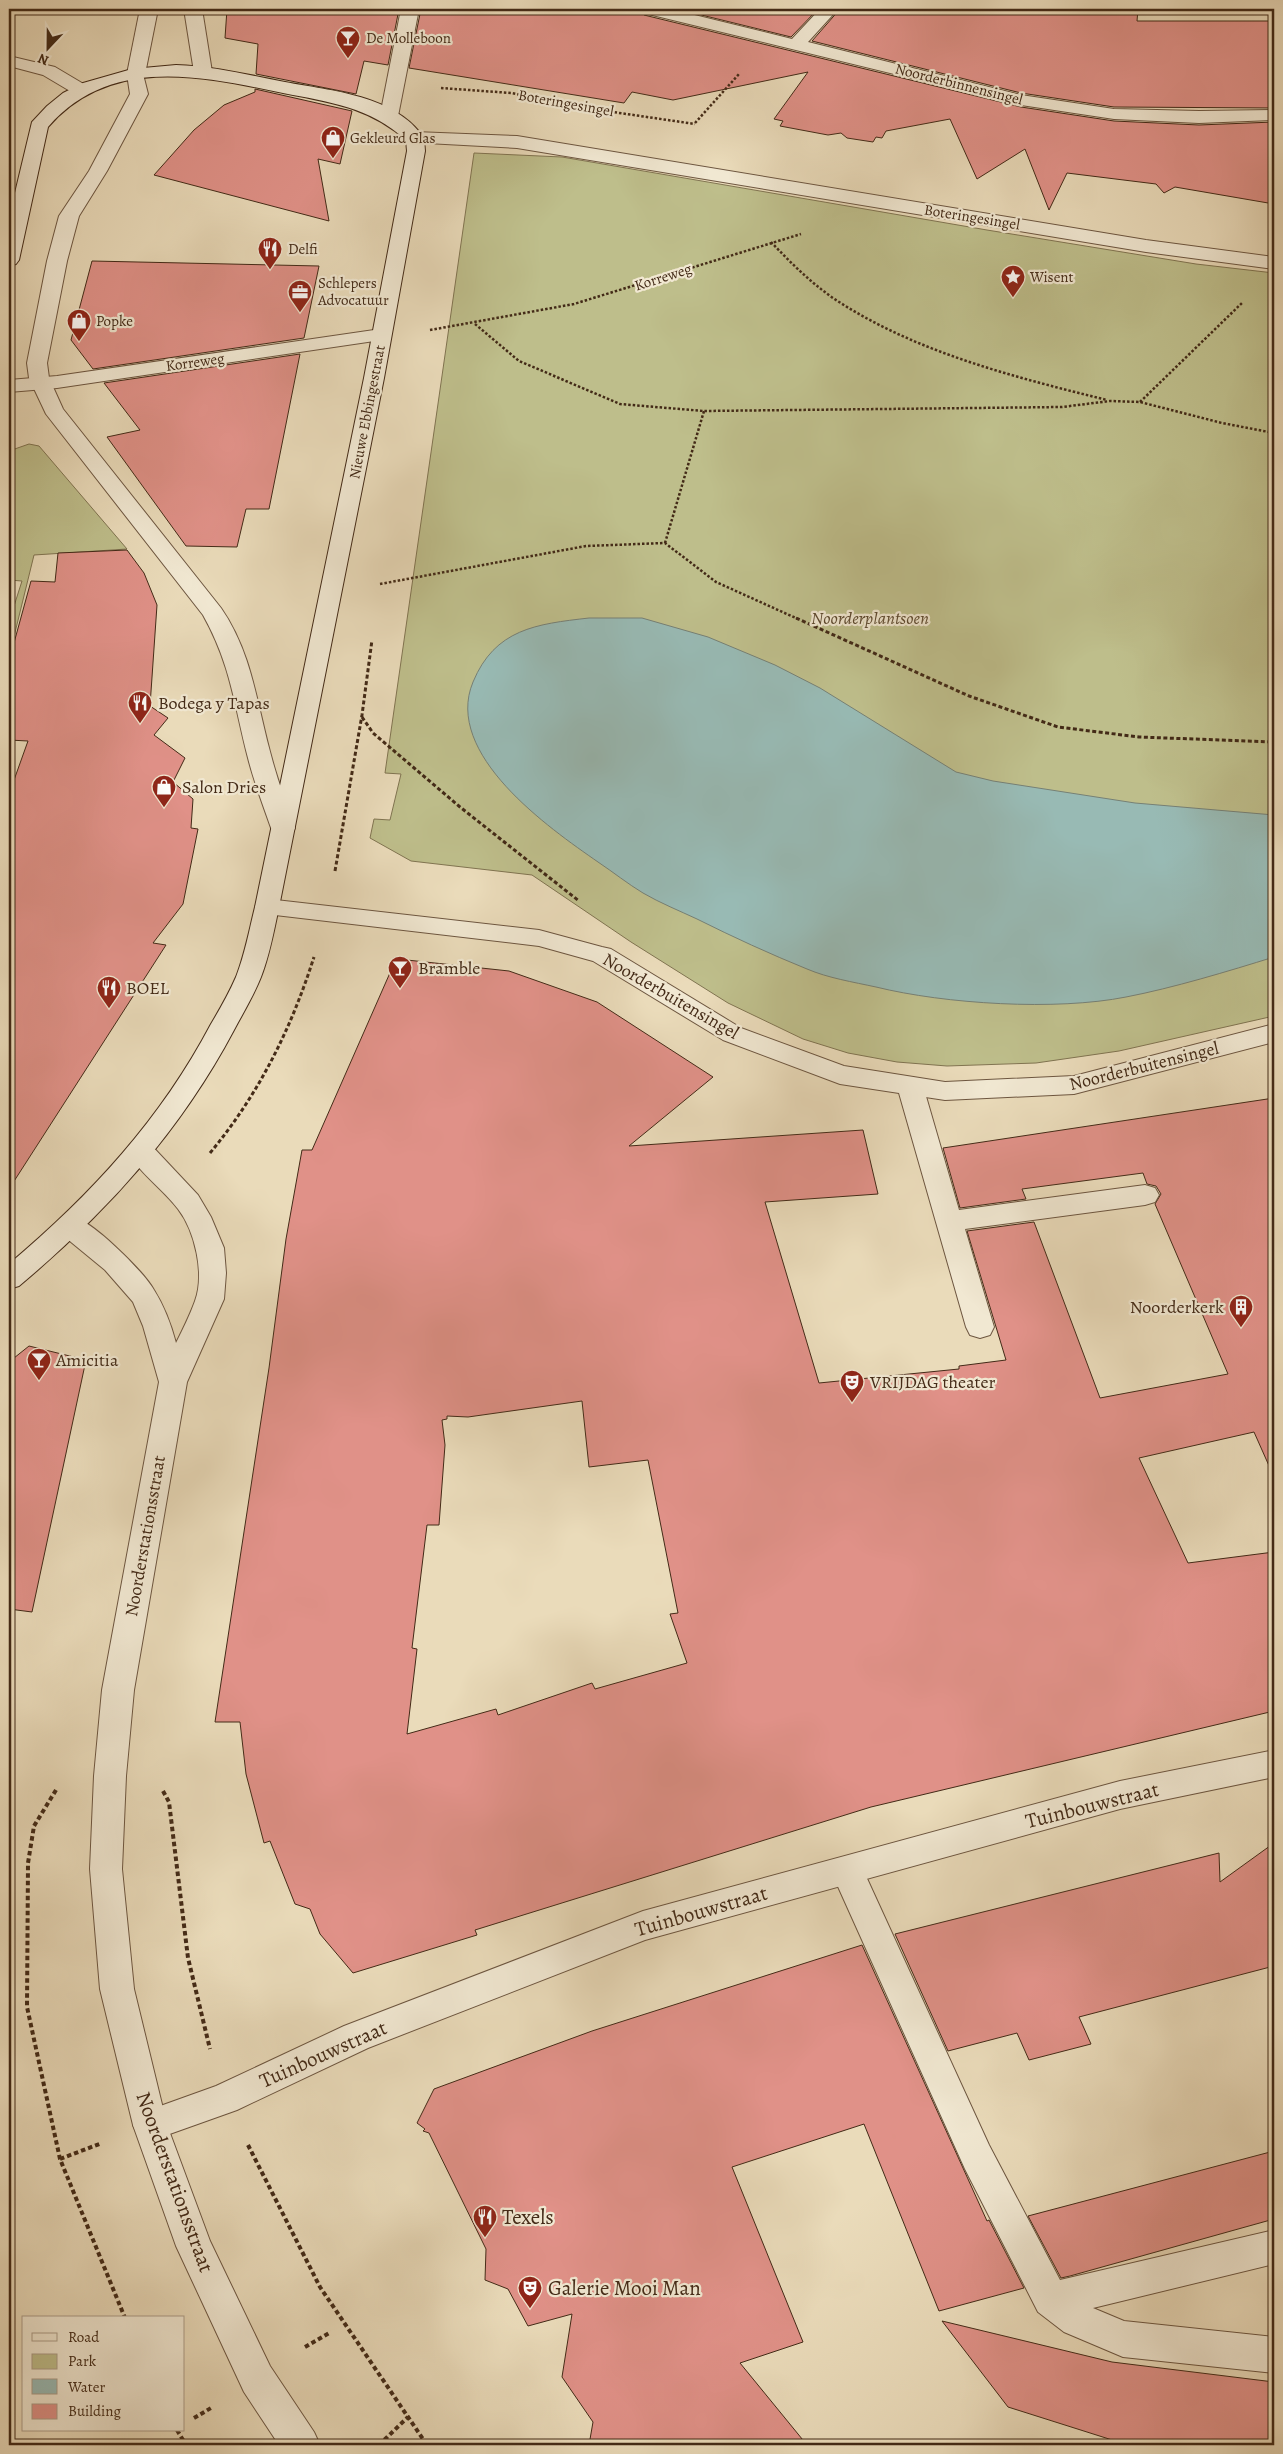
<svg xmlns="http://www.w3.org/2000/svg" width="1283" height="2454" viewBox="0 0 1283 2454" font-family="Alegreya,serif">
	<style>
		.green { fill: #bebe8b; stroke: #807451 }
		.water { fill: #98bab4; stroke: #768075 }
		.building { fill: #e09188; stroke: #432a17; fill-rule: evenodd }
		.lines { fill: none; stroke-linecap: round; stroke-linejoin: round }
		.service-casing { stroke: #6d5640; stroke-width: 2 }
		.minor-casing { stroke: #6d5640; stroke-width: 2 }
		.tertiary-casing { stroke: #6d5640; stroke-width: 2 }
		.secondary-casing { stroke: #432a17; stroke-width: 2 }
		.path-far2 { stroke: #432a17; stroke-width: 2.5; stroke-dasharray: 2.5 2; stroke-linecap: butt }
		.path-far1 { stroke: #432a17; stroke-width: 3; stroke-dasharray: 4 2.5; stroke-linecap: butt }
		.path { stroke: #432a17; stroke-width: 4; stroke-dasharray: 4.5 3; stroke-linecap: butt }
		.service { fill: #f1e8d2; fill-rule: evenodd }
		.minor { fill: #f1e8d2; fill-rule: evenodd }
		.tertiary { fill: #f1e8d2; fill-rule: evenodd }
		.secondary { fill: #f1e8d2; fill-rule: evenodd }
		.labels { text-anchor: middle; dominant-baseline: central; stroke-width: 4.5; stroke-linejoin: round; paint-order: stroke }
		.far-poi-label { font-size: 15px; fill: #432a17; stroke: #f1e8d2; text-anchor: start }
		.far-street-label { font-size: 15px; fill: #432a17; stroke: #f1e8d2 }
		.park-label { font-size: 18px; font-style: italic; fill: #5c482e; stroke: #f1e8d2 }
		.poi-label { font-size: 18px; fill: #432a17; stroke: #f1e8d2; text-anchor: start }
		.street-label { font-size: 18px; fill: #432a17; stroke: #f1e8d2 }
		.near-street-label { font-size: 21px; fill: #432a17; stroke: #f1e8d2 }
		.near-poi-label { font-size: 21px; fill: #432a17; stroke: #f1e8d2; text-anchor: start }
	</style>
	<rect width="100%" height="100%" fill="#eadbba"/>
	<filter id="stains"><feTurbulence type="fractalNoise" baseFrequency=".004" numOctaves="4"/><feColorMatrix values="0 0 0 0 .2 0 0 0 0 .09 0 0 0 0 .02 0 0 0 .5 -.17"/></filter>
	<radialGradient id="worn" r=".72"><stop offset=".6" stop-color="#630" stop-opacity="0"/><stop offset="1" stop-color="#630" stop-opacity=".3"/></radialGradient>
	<!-- green -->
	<g class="green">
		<path d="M474,153L562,157L987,230L1196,264L1274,273V1016L1119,1051L1036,1063L947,1066L897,1062L848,1053L803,1039L728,1003L631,942L532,875L411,861L370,838L374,819L390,820L401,774L385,773Z"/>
		<path d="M29,444L39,446L127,549L34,555L9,657V606H14L22,581L9,580V451Z"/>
	</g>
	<!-- water -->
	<path class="water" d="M589,618H642L708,637L775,665L820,688L956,772L993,781L1135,803L1274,815V957C1229,971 1173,988 1126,997C1056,1011 945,1004 876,987C853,982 828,978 807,969C770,954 733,937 697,919C680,911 660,903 643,893C628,884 613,872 598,862C549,828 443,754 473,682C495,629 536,624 589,618Z"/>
	<!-- building -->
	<g class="building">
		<path d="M227,9H399L388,65L364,61L356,94L256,74L258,44L225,38Z"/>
		<path d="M421,9H639L644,15L1021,107L1114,121L1199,125L1274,122V204L1175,187L1164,193L1156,184L1067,173L1049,210L1025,149L977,179L950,119L886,131L882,138L876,137L873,142L847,138L841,133L828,135L780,126L783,121L774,119L808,72L673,100L632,92L624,103L409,68Z"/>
		<path d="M677,9H818L791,37Z"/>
		<path d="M840,9H1138L1137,21H1274V108L1114,107L1021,93L812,41Z"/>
		<path d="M255,89L352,111L340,164L318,159L329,221L154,175L194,130L224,105L255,92Z"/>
		<path d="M92,261L319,266L304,338L93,369L71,340Z"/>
		<path d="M300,354L269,509H246L237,547L186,546L107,437L140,430L104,383Z"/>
		<path d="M127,550L144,573L157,605L150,706L168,718L154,735L185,758L173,782L193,799L191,828L198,829L183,904L153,943L166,945L9,1189V794L28,741L9,740V661L31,581L55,582L58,553Z"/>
		<path d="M407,960L509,971L597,1002L713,1077L629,1146L863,1130L878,1194L765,1202L819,1383L959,1369V1366L1006,1360L967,1231L1034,1222L1100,1398L1228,1374L1155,1204L1161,1194L1156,1186L1147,1184L1143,1173L1022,1189L1026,1199L960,1208L943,1148L1274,1098V1477L1254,1432L1139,1458L1188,1563L1274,1552V1711L871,1807L475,1930L477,1935L353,1973L320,1934L310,1909L295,1904L270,1841L264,1843L246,1774L240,1722H215L269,1368L286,1239L302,1150H312L393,966H403ZM582,1401L589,1467L648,1460L678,1613L670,1614L687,1663L595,1689L592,1683L498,1715L496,1709L407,1734L417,1649L412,1648L427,1525H439L445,1445L442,1420L447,1419V1416L468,1417Z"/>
		<path d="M29,1346L86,1360L32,1612L9,1609V1362Z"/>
		<path d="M1274,1843V1966L1079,2017L1091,2044L1029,2060L1017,2033L948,2051L895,1934L1219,1853L1220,1882Z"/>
		<path d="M862,1945L987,2221L989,2220L1024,2288L939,2311L864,2124L732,2167L803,2342L740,2363L807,2445H589L593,2422L562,2377L572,2314L528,2326L508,2289L485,2280L486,2249L429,2133L423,2131L425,2129L417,2123L434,2089L592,2031Z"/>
		<path d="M1274,2151V2219L1070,2276L1061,2278L1028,2216Z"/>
		<path d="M942,2321L1112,2362L1274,2382V2445H1128L1008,2407Z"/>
	</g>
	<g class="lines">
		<defs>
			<g id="service">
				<path d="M136,69L142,70L148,94L107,171L79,216L67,261L47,363L49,378L63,409L221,608C253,654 257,707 272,759C278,782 287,805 295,828L292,834L283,836L274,834L271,828C263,805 254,782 248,758C234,704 231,665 203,615L46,414L29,378L27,363L47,261L59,216L89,171L130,94L127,74L130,70Z"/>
				<path d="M910,1077L919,1079L923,1086L959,1210L1145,1185L1155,1188L1159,1195L1155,1202L1145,1205L965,1229L994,1327L990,1335L980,1338L970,1335L966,1327L897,1086L901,1079Z"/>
				<path d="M847,1857L859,1861L989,2145L1060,2280L1274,2230V2264L1093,2308L1124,2321L1274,2337V2373L1123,2357L1064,2332L1038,2312L965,2169L831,1871L835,1861Z"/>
			</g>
			<g id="minor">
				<path d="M641,9H670L792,39L820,9H838L808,42L1021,95L1114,109L1199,111L1274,110V120L1199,123L1114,119L1021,105L644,13Z"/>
				<path d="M9,56L55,67L87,86L90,90L87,94H75L43,75L9,66Z"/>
				<path d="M415,132L517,136L1146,240L1274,257V269L1146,252L517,148L408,142L406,138L408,134Z"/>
				<path d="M267,899L539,930L602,947L611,949L741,1028L844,1066L945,1082L1074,1076L1274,1024V1042L1074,1094L945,1100L840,1084L723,1040L593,961L539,946L258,913L255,907L258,901Z"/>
				<path d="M1274,1750V1777L1120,1809L645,1940L368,2048L237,2110L150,2141L138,2136L133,2125L138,2114L216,2086L344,2026L643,1911L1120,1781Z"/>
			</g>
			<g id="tertiary">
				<path d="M140,9H158L145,74L142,78H130L127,74Z"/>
				<path d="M184,9H202L212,72L209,76H197L194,72Z"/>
				<path d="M401,9H419L398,116L395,120H383L380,116Z"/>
				<path d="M381,329L388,331L391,335L388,339L57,388L9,392V380L57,376Z"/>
				<path d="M141,1142L151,1145L198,1195L211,1217L224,1248L226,1273L224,1299L187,1382L134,1690L126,1776L122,1869L134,1989L167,2125L210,2241L270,2366L314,2432L320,2445H279L244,2392L176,2246L133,2125L100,1989L90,1869L94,1776L102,1690L159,1382L143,1326L133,1302L105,1270L60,1233L56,1226L60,1219C64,1218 68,1216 71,1216C91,1219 144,1272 154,1290C164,1306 171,1324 176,1343C183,1329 190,1315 195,1301C205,1274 195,1231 178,1209C163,1189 140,1174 128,1152L131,1145Z"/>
			</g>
			<path id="secondary" d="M176,65C213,66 249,75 285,82C332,91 395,95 424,138L425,151L384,378L279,907C274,930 270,954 261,977C254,995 243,1013 234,1030C180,1132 106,1213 19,1286L9,1289V1264C91,1195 161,1119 211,1024C220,1009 229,993 236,977C245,954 249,931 255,907L364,378L407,151L406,140C370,107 329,102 283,93C202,76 110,55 48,127L19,260L16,264L9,266V218L32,122L47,106L63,93L83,83L132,69Z"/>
		</defs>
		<!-- service casing -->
		<use href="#service" class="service-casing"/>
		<!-- minor casing -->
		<use href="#minor" class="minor-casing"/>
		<!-- tertiary casing -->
		<use href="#tertiary" class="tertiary-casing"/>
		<!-- secondary casing -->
		<use href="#secondary" class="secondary-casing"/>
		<!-- path-far2 -->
		<g class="path-far2">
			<path d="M1183,9L1211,13H1274"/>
			<path d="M441,88L511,93L606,111L695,124"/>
			<path d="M695,123L739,74"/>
			<path d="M771,242C790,262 810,282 833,298C914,352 1014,377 1107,400"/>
			<path d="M475,324L519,361L620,404L704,411L1062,407L1110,401L1140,402L1222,423L1274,433"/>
			<path d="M430,330L574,304L801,234"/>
			<path d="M1140,402L1243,302"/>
			<path d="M665,543L704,411"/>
			<path d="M380,584L586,546L665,543L716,582L798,619"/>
		</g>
		<!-- path-far1 -->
		<g class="path-far1">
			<path d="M796,618L969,696L1058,727L1139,737L1274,742"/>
			<path d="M362,717L373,733L460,807L579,901"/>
			<path d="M335,871L362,715L372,640"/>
			<path d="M210,1153C259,1094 291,1029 314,957"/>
		</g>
		<!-- path -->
		<g class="path">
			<path d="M56,1790L34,1826L28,1863L27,2007L60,2159L125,2318"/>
			<path d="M163,1791L169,1802L188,1958L210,2049"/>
			<path d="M248,2145L320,2287L427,2445"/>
			<path d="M60,2159L102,2143"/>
			<path d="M305,2347L331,2332"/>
			<path d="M194,2418L211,2408"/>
			<path d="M177,2430L186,2445"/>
			<path d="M379,2445L408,2417"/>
		</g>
		<!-- service -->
		<use href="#service" class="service"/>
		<!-- minor -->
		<use href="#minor" class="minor"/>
		<!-- tertiary -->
		<use href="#tertiary" class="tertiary"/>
		<!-- secondary -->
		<use href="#secondary" class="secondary"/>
	</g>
	<!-- icons -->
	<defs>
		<symbol id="bar-pin" viewBox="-11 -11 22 30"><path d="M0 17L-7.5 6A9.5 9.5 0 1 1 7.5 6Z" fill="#8f2418" stroke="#f1e8d2"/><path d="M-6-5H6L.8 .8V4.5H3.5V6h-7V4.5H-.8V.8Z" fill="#fff"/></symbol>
		<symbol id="shop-pin" viewBox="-11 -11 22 30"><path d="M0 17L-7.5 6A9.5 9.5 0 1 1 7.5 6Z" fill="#8f2418" stroke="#f1e8d2"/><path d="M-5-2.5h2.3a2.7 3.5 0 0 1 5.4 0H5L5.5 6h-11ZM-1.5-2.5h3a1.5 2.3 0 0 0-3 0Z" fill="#fff"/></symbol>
		<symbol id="restaurant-pin" viewBox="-11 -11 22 30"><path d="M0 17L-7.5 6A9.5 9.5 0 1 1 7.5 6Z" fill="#8f2418" stroke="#f1e8d2"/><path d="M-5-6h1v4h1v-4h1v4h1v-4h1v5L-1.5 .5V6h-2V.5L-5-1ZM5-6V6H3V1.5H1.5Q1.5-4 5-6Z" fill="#fff"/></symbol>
		<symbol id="sight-pin" viewBox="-11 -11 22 30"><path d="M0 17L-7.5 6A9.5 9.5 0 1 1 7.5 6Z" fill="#8f2418" stroke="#f1e8d2"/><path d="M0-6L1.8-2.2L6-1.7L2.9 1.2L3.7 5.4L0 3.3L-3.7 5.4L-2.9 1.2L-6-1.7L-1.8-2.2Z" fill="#fff"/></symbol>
		<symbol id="office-pin" viewBox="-11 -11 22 30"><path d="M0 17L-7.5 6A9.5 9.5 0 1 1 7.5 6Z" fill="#8f2418" stroke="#f1e8d2"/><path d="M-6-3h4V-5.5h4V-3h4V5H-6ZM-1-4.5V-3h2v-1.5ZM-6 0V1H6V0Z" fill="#fff"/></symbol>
		<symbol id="building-pin" viewBox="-11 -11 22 30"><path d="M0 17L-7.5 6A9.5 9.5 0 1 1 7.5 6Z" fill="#8f2418" stroke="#f1e8d2"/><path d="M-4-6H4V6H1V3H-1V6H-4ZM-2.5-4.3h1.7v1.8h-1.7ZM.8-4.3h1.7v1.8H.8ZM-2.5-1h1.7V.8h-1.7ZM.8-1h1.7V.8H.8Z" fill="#fff"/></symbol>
		<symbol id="theatre-pin" viewBox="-11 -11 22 30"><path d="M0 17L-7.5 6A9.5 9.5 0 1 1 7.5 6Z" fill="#8f2418" stroke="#f1e8d2"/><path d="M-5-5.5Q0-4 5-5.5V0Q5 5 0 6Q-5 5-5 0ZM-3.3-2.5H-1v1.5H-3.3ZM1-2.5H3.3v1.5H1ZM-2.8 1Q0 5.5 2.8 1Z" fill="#fff"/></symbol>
	</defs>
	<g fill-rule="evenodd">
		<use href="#bar-pin" x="334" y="24" width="28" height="38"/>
		<use href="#shop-pin" x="319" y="124" width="28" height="38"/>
		<use href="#restaurant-pin" x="256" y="235" width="28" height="38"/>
		<use href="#sight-pin" x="999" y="263" width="28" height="38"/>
		<use href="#office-pin" x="286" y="278" width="28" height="38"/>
		<use href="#shop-pin" x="65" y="307" width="28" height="38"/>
		<use href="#restaurant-pin" x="126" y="689" width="28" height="38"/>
		<use href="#shop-pin" x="150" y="773" width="28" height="38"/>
		<use href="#bar-pin" x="386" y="954" width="28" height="38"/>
		<use href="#restaurant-pin" x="95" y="974" width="28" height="38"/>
		<use href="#building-pin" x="1227" y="1293" width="28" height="38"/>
		<use href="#bar-pin" x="25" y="1346" width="28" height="38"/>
		<use href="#theatre-pin" x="838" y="1368" width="28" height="38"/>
		<use href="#restaurant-pin" x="471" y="2203" width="28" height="38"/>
		<use href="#theatre-pin" x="516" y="2274" width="28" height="38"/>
	</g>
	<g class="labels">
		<!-- far-poi labels -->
		<g class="far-poi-label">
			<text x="366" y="38">De Molleboon</text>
			<text x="350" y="138">Gekleurd Glas</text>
			<text x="288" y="249">Delfi</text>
			<text x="1030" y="277">Wisent</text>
			<text x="318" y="283">Schlepers<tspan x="318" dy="17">Advocatuur</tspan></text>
			<text x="96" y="321">Popke</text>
		</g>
		<!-- far-street labels -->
		<g class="far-street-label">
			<text transform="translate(959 84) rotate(14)">Noorderbinnensingel</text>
			<text transform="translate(566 103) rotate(10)">Boteringesingel</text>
			<text transform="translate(972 217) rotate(9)">Boteringesingel</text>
			<text transform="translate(663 277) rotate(-18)">Korreweg</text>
			<text transform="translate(195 362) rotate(-8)">Korreweg</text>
			<text transform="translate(367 412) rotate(-79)">Nieuwe Ebbingestraat</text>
		</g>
		<!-- park labels -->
		<g class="park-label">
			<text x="870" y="618">Noorderplantsoen</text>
		</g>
		<!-- poi labels -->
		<g class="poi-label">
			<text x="158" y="703">Bodega y Tapas</text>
			<text x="182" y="787">Salon Dries</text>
			<text x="418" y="968">Bramble</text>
			<text x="126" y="988">BOEL</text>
			<text x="1224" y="1307" text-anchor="end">Noorderkerk</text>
			<text x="56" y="1360">Amicitia</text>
			<text x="870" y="1382">VRIJDAG theater</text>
		</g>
		<!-- street labels -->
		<g class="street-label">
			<text transform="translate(671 996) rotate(30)">Noorderbuitensingel</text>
			<text transform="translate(1144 1066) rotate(-14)">Noorderbuitensingel</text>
			<text transform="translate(145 1536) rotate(-80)">Noorderstationsstraat</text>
		</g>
		<!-- near-street labels -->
		<g class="near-street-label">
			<text transform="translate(1092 1805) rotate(-14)">Tuinbouwstraat</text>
			<text transform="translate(701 1911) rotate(-16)">Tuinbouwstraat</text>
			<text transform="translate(323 2054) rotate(-24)">Tuinbouwstraat</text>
			<text transform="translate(175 2182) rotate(70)">Noorderstationsstraat</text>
		</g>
		<!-- near-poi labels -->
		<g class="near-poi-label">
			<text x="502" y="2217">Texels</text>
			<text x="548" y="2288">Galerie Mooi Man</text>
		</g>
	</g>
	<!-- margin -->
	<rect width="1283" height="2454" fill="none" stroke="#eadbba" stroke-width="30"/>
	<rect x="10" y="10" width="1263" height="2434" fill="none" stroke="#432a17" stroke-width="2.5"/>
	<rect x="15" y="15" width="1253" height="2424" fill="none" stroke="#432a17"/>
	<!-- legend -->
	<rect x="22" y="2316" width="162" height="115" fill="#f1e8d2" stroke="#ab9c87"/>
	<rect x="32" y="2333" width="25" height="8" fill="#f1e8d2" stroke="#ab9c87"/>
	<text x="68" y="2342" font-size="15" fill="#432a17">Road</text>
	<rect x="32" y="2354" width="25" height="15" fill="#bebe8b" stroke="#ab9c87"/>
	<text x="68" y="2366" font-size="15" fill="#432a17">Park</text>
	<rect x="32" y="2379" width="25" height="15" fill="#98bab4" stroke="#ab9c87"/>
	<text x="68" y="2392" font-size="15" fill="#432a17">Water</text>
	<rect x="32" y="2404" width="25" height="15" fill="#e09188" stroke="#ab9c87"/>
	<text x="68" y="2416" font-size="15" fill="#432a17">Building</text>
	<!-- north arrow -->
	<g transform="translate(48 48) rotate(202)" stroke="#f1e8d2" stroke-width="4" paint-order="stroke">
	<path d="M0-4L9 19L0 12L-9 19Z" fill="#432a17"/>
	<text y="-8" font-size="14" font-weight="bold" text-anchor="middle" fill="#432a17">N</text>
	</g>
	<rect width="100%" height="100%" filter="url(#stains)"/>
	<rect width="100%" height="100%" fill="url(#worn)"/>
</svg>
